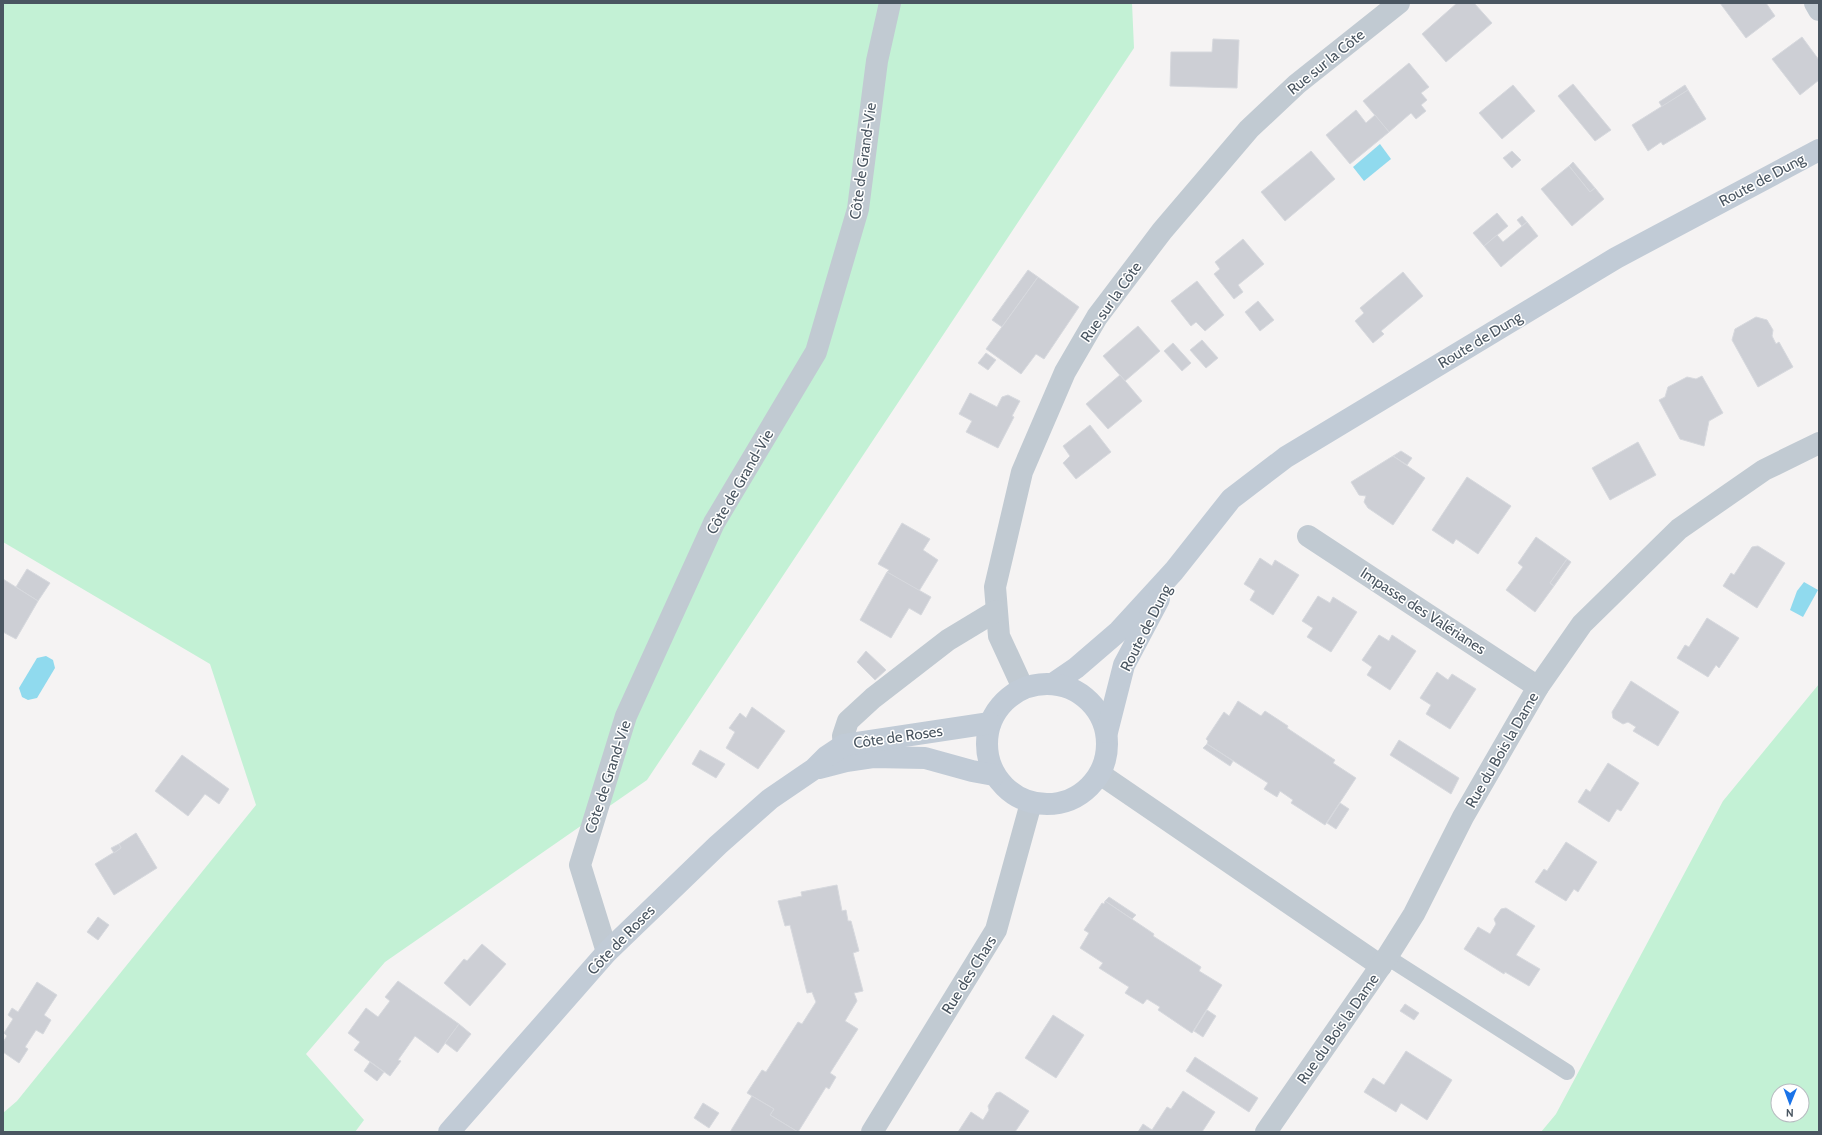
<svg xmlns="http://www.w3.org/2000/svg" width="1822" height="1135" viewBox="0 0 1822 1135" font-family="Cabin,sans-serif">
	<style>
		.green { fill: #c3f1d5; fill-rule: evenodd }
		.water { fill: #90daee }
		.building { fill: #cdcfd5; stroke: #d7d9de }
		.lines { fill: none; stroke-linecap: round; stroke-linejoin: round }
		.lane { stroke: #c1cad2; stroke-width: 16 }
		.street { stroke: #c1cad2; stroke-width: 22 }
		.secondary { stroke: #c1cbd6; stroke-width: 22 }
		.labels { text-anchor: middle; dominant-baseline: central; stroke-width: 3; stroke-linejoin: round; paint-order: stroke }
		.street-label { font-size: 15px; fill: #4a5661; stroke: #fff }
	</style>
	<rect width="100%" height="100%" fill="#f5f3f3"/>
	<!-- green -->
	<g class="green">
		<path d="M3,3H1132L1134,48L647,780L385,962L306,1054L364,1120L355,1132H251L244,1131L242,1132H3V1113L17,1101L256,805L210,664L3,542Z"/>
		<path d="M1819,684V1132H1541L1556,1114L1723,801ZM1778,1091H1802V1115H1778Z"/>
	</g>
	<!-- water -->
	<g class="water">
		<path d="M1380,144L1391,159L1364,181L1353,167Z"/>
		<path d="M1804,582L1818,590L1803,617L1790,610L1797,591Z"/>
		<path d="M46,656L53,660L55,668L37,698L28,700L22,697L19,688L37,658Z"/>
	</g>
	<!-- building -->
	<g class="building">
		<path d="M1457,3H1474L1492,23L1446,62L1422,34Z"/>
		<path d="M1720,3H1766L1775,16L1746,38Z"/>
		<path d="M1802,37L1819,60V80L1800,95L1772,59Z"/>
		<path d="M1213,39L1239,40L1237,88L1170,86L1171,52H1212Z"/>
		<path d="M1409,63L1429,87L1421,93L1427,100L1421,105L1426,111L1416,119L1411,113L1389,132L1363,101Z"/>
		<path d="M1573,84L1611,130L1595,141L1558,96Z"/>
		<path d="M1513,85L1535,111L1502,139L1479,113Z"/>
		<path d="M1685,85L1688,90L1662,107L1659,102Z"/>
		<path d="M1688,90L1706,119L1663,145L1661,142L1648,151L1632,125Z"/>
		<path d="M1356,110L1366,123L1375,115L1389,132L1350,164L1326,135Z"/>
		<path d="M1311,151L1335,179L1285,221L1261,192Z"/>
		<path d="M1512,151L1521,160L1512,168L1503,158Z"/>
		<path d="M1573,162L1595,188L1590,192L1569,166Z"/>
		<path d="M1569,166L1590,192L1595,188L1604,199L1572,226L1541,189Z"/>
		<path d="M1497,213L1508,226L1484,246L1473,233Z"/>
		<path d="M1522,216L1527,222L1522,226L1517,220Z"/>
		<path d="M1527,222L1538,236L1501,267L1484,246L1497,235L1503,242Z"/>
		<path d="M1243,239L1264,264L1238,285L1243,292L1234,299L1214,274L1220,269L1215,262Z"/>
		<path d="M1028,270L1038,277L1002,327L992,320Z"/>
		<path d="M1403,272L1423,296L1381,331L1384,334L1373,343L1355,321L1364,313L1360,308Z"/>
		<path d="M1038,277L1079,307L1044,359L1036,354L1021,374L986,349Z"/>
		<path d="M1197,281L1224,315L1205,331L1196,322L1191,326L1171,301Z"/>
		<path d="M1258,301L1274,320L1260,331L1245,312Z"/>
		<path d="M1756,317L1767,320L1773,330L1772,336L1776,344L1779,342L1793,367L1758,387L1732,340L1735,329Z"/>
		<path d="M1138,326L1160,351L1125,381L1103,356Z"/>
		<path d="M1202,340L1218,358L1206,368L1190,350Z"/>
		<path d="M1173,343L1191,363L1182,371L1164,351Z"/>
		<path d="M986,353L996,360L988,370L978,363Z"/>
		<path d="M1120,375L1142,401L1108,429L1086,404Z"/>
		<path d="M1702,376L1723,413L1709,421L1704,446L1680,439L1659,400L1665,397L1668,387L1687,377L1696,379Z"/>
		<path d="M970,393L997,407L1002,397L1008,395L1020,401L1012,416L1014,417L998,448L966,432L972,421L959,414Z"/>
		<path d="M1090,425L1111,452L1076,479L1063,463L1070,456L1063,446Z"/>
		<path d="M1638,442L1656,475L1610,500L1592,468Z"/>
		<path d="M1401,451L1412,458L1407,465L1393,456Z"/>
		<path d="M1393,456L1425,478L1393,525L1368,508L1364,502L1366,496L1359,495L1351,482Z"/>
		<path d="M1467,477L1511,506L1478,554L1456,539L1453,544L1432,530Z"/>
		<path d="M902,523L930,539L923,550L938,560L919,591L887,572L889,570L878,564Z"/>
		<path d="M1536,537L1567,559L1550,583L1554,586L1535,612L1506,590L1523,567L1518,563Z"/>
		<path d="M1758,546L1785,563L1757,608L1723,586L1731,573L1734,575L1752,547Z"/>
		<path d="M1260,558L1272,566L1275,560L1299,575L1273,615L1250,600L1255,591L1244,584Z"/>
		<path d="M1567,559L1571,562L1554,586L1550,583Z"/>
		<path d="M27,569L50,583L38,601L16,587Z"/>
		<path d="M887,572L931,597L921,615L909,608L891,638L860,620Z"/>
		<path d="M3,579L38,601L16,639L3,632Z"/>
		<path d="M1318,596L1330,603L1333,597L1357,612L1331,652L1307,637L1313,628L1302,621Z"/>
		<path d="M1707,618L1739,638L1719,668L1716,665L1708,677L1677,658L1685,645L1689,647Z"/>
		<path d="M1379,635L1389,641L1392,635L1416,651L1390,690L1367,675L1372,667L1362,660Z"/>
		<path d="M866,651L886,670L875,680L857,662Z"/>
		<path d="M1437,672L1448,680L1452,674L1476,689L1450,729L1426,714L1431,705L1420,698Z"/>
		<path d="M1631,681L1679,712L1658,746L1633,731L1636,727L1628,722L1623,724L1613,718L1612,712Z"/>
		<path d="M1238,701L1261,716L1265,711L1288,726L1287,728L1335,760L1333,763L1356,778L1325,825L1291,803L1293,800L1280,791L1277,797L1264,789L1268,783L1207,744L1208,741L1206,739L1224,712L1229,716Z"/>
		<path d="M752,707L785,731L758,769L726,748L735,732L729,728L740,713L746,718Z"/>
		<path d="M1399,740L1459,778L1451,794L1390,755Z"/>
		<path d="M1207,744L1233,761L1230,766L1203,748Z"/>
		<path d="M700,750L725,764L716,778L692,764Z"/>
		<path d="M182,755L229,789L219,804L205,794L188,816L155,791Z"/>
		<path d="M1608,763L1639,783L1621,811L1617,809L1609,822L1578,802L1586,789L1590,792Z"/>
		<path d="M1340,803L1349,809L1336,829L1327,823Z"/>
		<path d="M136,833L157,868L114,895L95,864L121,848L119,844Z"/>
		<path d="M1566,842L1597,862L1578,892L1574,889L1566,901L1535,882L1544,869L1547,871Z"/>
		<path d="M119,844L121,848L114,853L111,848Z"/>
		<path d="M837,885L842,911L846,910L848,921H851L859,951L853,953L863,991L854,993L857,1001L845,1021L858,1029L830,1073L836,1077L829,1089L826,1087L798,1132L770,1115L774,1109L747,1093L762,1070L766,1072L798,1022L802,1024L816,1002L812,992L807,993L790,925L785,926L778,901L802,896L801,892Z"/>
		<path d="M1109,897L1136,915L1132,919L1105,901Z"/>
		<path d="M1105,901L1154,934L1153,936L1201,967L1199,971L1222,985L1192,1033L1158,1010L1160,1007L1147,999L1143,1004L1125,993L1129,987L1099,968L1103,963L1080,948L1089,933L1084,930L1102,903L1104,904Z"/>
		<path d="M1506,908L1535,926L1516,955L1540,969L1529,986L1505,972L1504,974L1464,949L1478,927L1490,934L1496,924L1494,919L1501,909Z"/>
		<path d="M98,917L109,925L98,940L87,932Z"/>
		<path d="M482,944L506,964L470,1006L444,983L464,959L467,961Z"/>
		<path d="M398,981L459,1024L438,1053L415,1036L398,1060L401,1061L390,1076L354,1050L360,1042L348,1033L366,1008L378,1017L390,1001L385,997Z"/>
		<path d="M37,982L57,995L44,1015L51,1020L43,1034L36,1030L25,1047L28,1049L19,1063L3,1052V1042L7,1036L4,1033L13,1019L8,1015L12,1008L18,1012Z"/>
		<path d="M1405,1004L1419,1013L1414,1020L1400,1011Z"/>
		<path d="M1207,1010L1216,1016L1203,1037L1194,1031Z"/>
		<path d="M1053,1015L1084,1035L1056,1078L1025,1058Z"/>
		<path d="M459,1024L471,1034L457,1052L445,1043Z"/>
		<path d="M1406,1051L1452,1080L1427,1120L1401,1103L1396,1112L1364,1092L1373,1078L1384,1085Z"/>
		<path d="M1195,1057L1258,1098L1249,1112L1186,1071Z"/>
		<path d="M370,1062L384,1072L377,1081L364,1071Z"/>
		<path d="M1183,1091L1215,1112L1202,1132H1138L1143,1124L1152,1130L1167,1107L1171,1109Z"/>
		<path d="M1000,1092L1029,1111L1015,1132H958L971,1112L983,1120L989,1110L988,1106L996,1093Z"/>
		<path d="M752,1096L774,1109L770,1115L798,1132H730Z"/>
		<path d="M703,1103L719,1113L709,1128L694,1118Z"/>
	</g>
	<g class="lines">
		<!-- lane -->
		<path class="lane" d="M1387,957L1567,1072"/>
		<!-- street -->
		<g class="street">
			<path d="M1815,3L1819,10"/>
			<path d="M1308,536L1538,687"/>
			<path d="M1023,688L999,636L995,587L1022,472L1065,372L1097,317L1162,231L1249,129L1297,84L1399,3"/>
			<path d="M844,745L843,736L848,721L873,698L948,640L996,611"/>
			<path d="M1100,774L1381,966"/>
			<path d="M607,952L580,865L626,716L714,523L816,352L858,209L877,61L890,3"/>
			<path d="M872,1132L996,930L1031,803"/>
			<path d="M1266,1132L1387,957L1414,914L1463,817L1538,687L1582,624L1679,529L1764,470L1819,443"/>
		</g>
		<!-- secondary -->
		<g class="secondary">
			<path d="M1054,683L1076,668L1119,631L1174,571L1231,499L1286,457L1616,258L1819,150"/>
			<circle cx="1047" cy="744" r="60"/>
			<path d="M1107,732L1124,665L1159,599"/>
			<path d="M819,768L846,761L873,757L925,758L972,771L994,775"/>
			<path d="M449,1132L607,952L718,845L770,799L814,769L826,757L844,745L990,723"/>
		</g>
	</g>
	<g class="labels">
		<!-- street labels -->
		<g class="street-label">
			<text transform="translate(1326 62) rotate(-39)">Rue sur la Côte</text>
			<text transform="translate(863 161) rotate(-82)">Côte de Grand-Vie</text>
			<text transform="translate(1762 180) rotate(-28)">Route de Dung</text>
			<text transform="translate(1111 302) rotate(-55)">Rue sur la Côte</text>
			<text transform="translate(1480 340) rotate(-31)">Route de Dung</text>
			<text transform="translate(740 482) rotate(-60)">Côte de Grand-Vie</text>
			<text transform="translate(1423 611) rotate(33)">Impasse des Valérianes</text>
			<text transform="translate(1146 628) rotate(-63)">Route de Dung</text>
			<text transform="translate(898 737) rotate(-8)">Côte de Roses</text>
			<text transform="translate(1502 750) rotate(-60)">Rue du Bois la Dame</text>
			<text transform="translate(608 777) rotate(-72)">Côte de Grand-Vie</text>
			<text transform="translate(621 940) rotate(-46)">Côte de Roses</text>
			<text transform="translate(969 975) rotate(-58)">Rue des Chars</text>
			<text transform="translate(1338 1029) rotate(-55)">Rue du Bois la Dame</text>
		</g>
	</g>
	<!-- border -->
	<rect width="1822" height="1135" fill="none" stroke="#4a5661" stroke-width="8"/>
	<!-- north arrow -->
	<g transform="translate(1790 1103) rotate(181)"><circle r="19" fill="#ffffff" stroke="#b7bbc0"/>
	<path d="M0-3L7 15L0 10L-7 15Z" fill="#1a73e8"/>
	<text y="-6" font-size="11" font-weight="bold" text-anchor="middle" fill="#4a5661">N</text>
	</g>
</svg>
